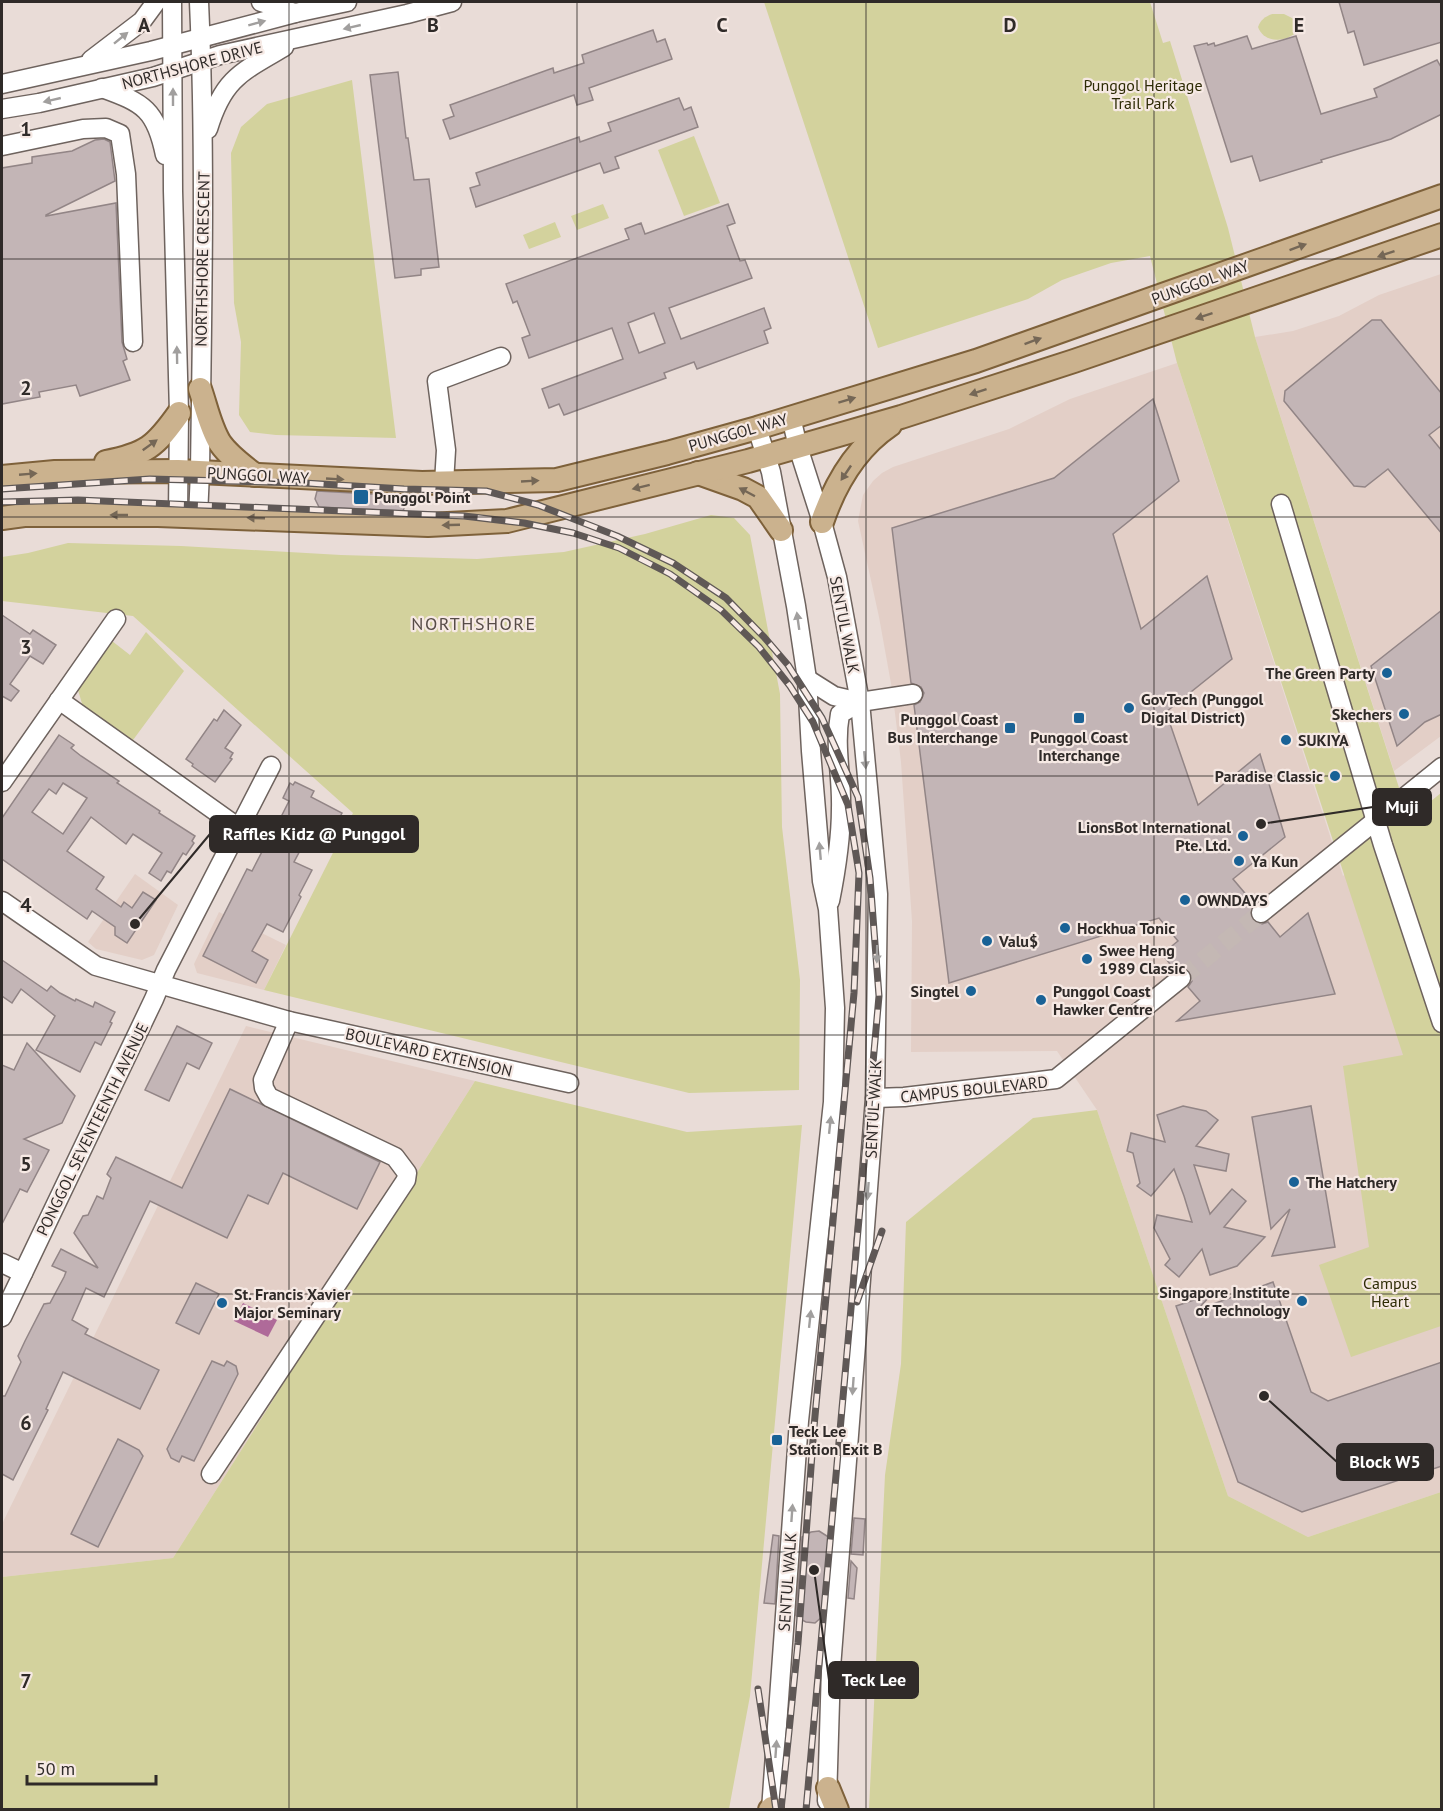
<svg xmlns="http://www.w3.org/2000/svg" width="1443" height="1811" viewBox="0 0 1443 1811" font-family="'PT Sans',sans-serif">
	<style>
		.built { fill: #e3cfc7 }
		.green { fill: #d3d29d }
		.water { fill: #af6a99 }
		.building { fill: #c3b5b6; stroke: #928586; stroke-width: 1.5; fill-rule: evenodd }
		.lines { fill: none; stroke-linecap: round; stroke-linejoin: round }
		.minor-tunnel { stroke: #c4b8b4; stroke-width: 18; stroke-dasharray: 18 9; stroke-linecap: butt }
		.minor-casing { stroke: #6e635e; stroke-width: 21 }
		.major-casing { stroke: #7e613a; stroke-width: 26 }
		.minor { stroke: #fff; stroke-width: 18 }
		.major { stroke: #cbb28e; stroke-width: 22 }
		.rail-casing { stroke: #5f5856; stroke-width: 7 }
		.rail { stroke: #f6e9e4; stroke-width: 4.5; stroke-dasharray: 14; stroke-linecap: butt }
		.oneway { fill: #a19f9e }
		.oneway2 { fill: #756756 }
		.grid { fill: none; stroke: #2f2a28; stroke-width: 1.5; stroke-opacity: 0.55 }
		.poi-dot { fill: #196296; stroke: #f6e9e4; stroke-width: 2 }
		.labels { text-anchor: middle; dominant-baseline: central; stroke-width: 4.5; stroke-linejoin: round; paint-order: stroke }
		.street-label { font-size: 16px; fill: #2f2a28; stroke: #f6e9e4 }
		.park-label { font-size: 16px; fill: #2d2b05; stroke: #f6e9e4 }
		.poi-label { font-size: 16px; font-weight: bold; fill: #2f2a28; stroke: #f6e9e4; text-anchor: start }
		.neighbourhood-label { font-size: 18px; letter-spacing: 1.5px; fill: #574c48; stroke: #f6e9e4 }
		.grid-label { font-size: 20px; text-anchor: middle; font-weight: bold; fill: #2f2a28; stroke: #f6e9e4; stroke-width: 4.5; stroke-linejoin: round; paint-order: stroke }
		.leader { fill: none; stroke: #2f2a28; stroke-width: 2 }
		.callout-dot { fill: #2f2a28; stroke: #f6e9e4; stroke-width: 2 }
		.callout { fill: #2f2a28; stroke: #2f2a28; stroke-width: 2 }
		.callout-label { font-size: 18px; text-anchor: middle; font-weight: bold; fill: #fff }
	</style>
	<rect width="100%" height="100%" fill="#e9dcd7"/>
	<!-- built -->
	<g class="built">
		<path d="M1441,274V736L1394,771L1255,337L1293,331L1339,316L1379,295Z"/>
		<path d="M1177,363L1343,876L1441,793V1492L1308,1537L1228,1496L1097,1110L1057,1051L911,1052L912,921L901,762L892,689L879,617L858,521L863,495L873,481L882,473L893,467L1009,429L1070,399Z"/>
		<path d="M135,874L178,905L154,955L142,960L96,949L88,942Z"/>
		<path d="M219,912L286,945L264,990L197,973L194,964Z"/>
		<path d="M246,1026L475,1081L173,1558L2,1577V1524Z"/>
	</g>
	<!-- green -->
	<g class="green">
		<path d="M764,2H1150L1163,43L1170,41L1228,228L1255,337L1409,819L1441,793V1326L1351,1357L1319,1265L1369,1247L1343,1066L1403,1055L1177,363L1150,256L1111,263L1062,280L1028,299L878,348Z"/>
		<path d="M1272,14H1284L1296,20L1298,30C1288,43 1264,44 1258,27C1261,19 1265,17 1272,14Z"/>
		<path d="M352,80L396,438L276,435L250,432L239,415L241,342L234,303L231,153L241,127L267,104Z"/>
		<path d="M694,136L720,203L684,216L658,150Z"/>
		<path d="M603,204L609,218L577,230L571,216Z"/>
		<path d="M555,222L561,237L529,249L523,235Z"/>
		<path d="M711,515L734,518L750,535L780,694L782,827L800,980L799,1090L689,1093L264,990L353,813L133,616L2,601V557L28,553L68,543L181,546L341,555L477,559L564,552L645,534Z"/>
		<path d="M146,632L184,671L133,740L83,707L78,690L112,641L130,655Z"/>
		<path d="M475,1081L687,1132L802,1125L750,1696L729,1809H2V1577L173,1558Z"/>
		<path d="M1097,1110L1228,1496L1308,1537L1441,1492V1809H869L885,1475L901,1364L906,1222L1033,1118Z"/>
	</g>
	<!-- water -->
	<path class="water" d="M243,1303L277,1320L268,1337L234,1321Z"/>
	<!-- building -->
	<g class="building">
		<path d="M1339,2H1442V42L1364,65L1354,31L1348,33Z"/>
		<path d="M653,30L657,42L665,39L672,59L589,88L593,100L577,105L574,95L450,139L443,120L454,116L450,105L553,68L554,73L584,63L582,55Z"/>
		<path d="M1247,36L1252,49L1296,36L1321,114L1377,97L1374,89L1437,60L1442,69V114L1391,139L1321,160L1322,162L1260,181L1252,156L1231,162L1194,46L1207,43L1208,45L1214,43L1215,46Z"/>
		<path d="M398,72L406,138H408L414,180L429,179L439,267L421,269V275L395,278L370,75Z"/>
		<path d="M679,98L684,110L691,107L698,127L615,157L619,168L604,173L600,163L476,207L470,188L480,185L476,173L579,137L580,142L611,131L608,123Z"/>
		<path d="M104,139L110,142L115,181L46,215V216L116,203L122,342L127,359L123,361L130,380L80,396L76,385L39,392L40,397L2,404V168L32,163V157L72,151L95,140Z"/>
		<path d="M728,204L735,223L727,226L740,261L745,260L752,278L669,308L681,339L764,308L771,328L764,331L768,343L697,369L694,362L664,373L666,378L564,415L559,404L549,408L542,389L623,359L612,328L529,358L522,338L530,335L517,301L513,303L506,284L629,239L625,229L641,223L645,234ZM654,313L665,343L639,353L628,323Z"/>
		<path d="M1372,320H1381L1442,394V425L1429,435L1442,451V534L1388,469L1365,487L1354,486L1284,401L1285,391Z"/>
		<path d="M1153,399L1179,481L1113,534L1141,629L1207,576L1232,659L1166,712L1198,805L1260,754L1285,837L1233,879L1254,904L1250,914L1253,920L1262,924L1268,922L1280,937L1308,913L1335,994L1177,1021L1200,1001L1188,987L1192,981L1190,971L1184,967L1174,969L1162,954L1178,941L1159,918L949,983L914,705L920,702L924,693L921,687L911,683L892,528L1054,478Z"/>
		<path d="M317,491L406,496L407,500L403,511L319,507L315,499Z"/>
		<path d="M1442,610V714L1425,722L1397,746L1371,666Z"/>
		<path d="M2,615L30,634L33,630L56,645L43,664L30,656L10,684L19,691L11,701L2,696Z"/>
		<path d="M224,710L241,725L225,748L233,753L230,758L232,759L215,782L192,766L193,764L186,759L214,719L217,721Z"/>
		<path d="M59,735L74,745L71,748L81,756L119,781L117,783L160,811L159,813L195,836L192,841L194,843L186,855L183,853L171,873L167,871L161,881L149,873L162,853L133,834L126,844L91,817L67,851L104,877L96,889L121,907L124,902L132,908L143,892L156,900L127,943L115,935V927L92,911L87,919L2,859V818ZM63,783L87,798L63,834L32,812L49,789L56,794Z"/>
		<path d="M295,782L314,791L311,797L342,813L327,843L309,834L294,862L312,870L299,895L301,897L283,932L267,924L252,951L268,960L256,983L203,956L247,869L252,871L265,846L272,845L285,822L280,819L289,801L283,798L290,783L293,785Z"/>
		<path d="M2,960L47,991L51,986L60,993L75,1001L76,999L93,1007L95,1002L115,1012L110,1022L112,1023L101,1045L95,1042L80,1072L36,1050L55,1016L21,989L12,1003L2,996Z"/>
		<path d="M177,1026L212,1043L199,1069L187,1063L169,1101L145,1090Z"/>
		<path d="M27,1043L75,1096L62,1123L24,1139L49,1150L27,1192L20,1189L2,1224V1065L14,1070Z"/>
		<path d="M230,1089L380,1162L357,1209L283,1173L268,1204L248,1195L227,1238L150,1201L104,1297L86,1288L72,1320L88,1329L85,1334L159,1370L140,1409L63,1372L46,1409L48,1410L13,1480L2,1474V1396H5L21,1362L18,1356L25,1341L44,1304L50,1303L64,1277L66,1272L52,1266L61,1249L98,1268L74,1233L83,1216L88,1215L97,1196L103,1199L111,1178L107,1174L116,1157L182,1188Z"/>
		<path d="M1183,1106L1206,1111L1218,1120L1196,1146L1229,1154L1226,1171L1194,1165L1210,1214L1232,1189L1246,1201L1224,1227L1265,1237L1237,1266L1210,1275L1202,1249L1179,1277L1165,1265L1170,1259L1154,1228L1157,1215L1192,1222L1184,1196L1174,1169L1151,1196L1137,1186L1140,1183L1133,1153L1127,1151L1131,1133L1165,1142L1157,1115Z"/>
		<path d="M1311,1106L1335,1247L1272,1256L1290,1209L1271,1229L1252,1117Z"/>
		<path d="M1273,1282L1311,1392L1328,1401L1442,1362V1466L1302,1512L1238,1482L1176,1306L1212,1294L1197,1310Z"/>
		<path d="M196,1283L219,1294L199,1334L176,1323Z"/>
		<path d="M212,1361L224,1366L227,1361L236,1366L238,1374L194,1461L182,1456L179,1462L171,1458L167,1449Z"/>
		<path d="M118,1439L139,1450L143,1456L98,1547L71,1534Z"/>
		<path d="M854,1518L865,1519L863,1555L851,1554Z"/>
		<path d="M819,1531L830,1538L824,1615L815,1623L806,1622L798,1618L796,1615L802,1537L811,1532Z"/>
		<path d="M773,1535L779,1536L775,1604L764,1603Z"/>
		<path d="M851,1561L857,1568L854,1599L848,1598Z"/>
	</g>
	<g class="lines">
		<!-- minor-tunnel -->
		<path class="minor-tunnel" d="M1181,978L1261,913"/>
		<defs>
			<g id="minor">
				<path d="M172,2L173,191L179,413L178,515"/>
				<path d="M261,2L295,13"/>
				<path d="M91,60L142,21L156,2"/>
				<path d="M2,84L151,51L295,13L347,2"/>
				<path d="M102,88C144,103 156,110 165,155"/>
				<path d="M2,109L39,103L153,77L220,55L407,14L452,2"/>
				<path d="M208,129C223,79 241,72 284,47"/>
				<path d="M2,146L83,129L106,128L120,134L126,174L133,342"/>
				<path d="M791,417L798,447L822,522L837,577L860,702L878,894L875,1098L831,1668L827,1801"/>
				<path d="M757,428L771,472L796,606L807,679L811,751L822,881L828,909L835,1008L833,1102L799,1421L771,1810"/>
				<path d="M444,483L446,450L437,381L501,357"/>
				<path d="M1281,504L1383,845L1442,1023"/>
				<path d="M198,516L200,472C202,315 206,158 199,2"/>
				<path d="M807,679L834,696L860,702L913,694"/>
				<path d="M59,700L239,828"/>
				<path d="M2,782L116,619"/>
				<path d="M2,901L96,966L289,1021L569,1083"/>
				<path d="M830,901C836,871 841,839 841,808C842,776 834,746 840,714L860,702"/>
				<path d="M1261,913L1442,767"/>
				<path d="M875,1098L904,1097L1056,1079L1181,978"/>
				<path d="M2,1263L23,1273"/>
				<path d="M2,1317L154,999L166,970L271,766"/>
				<path d="M211,1474L406,1180L407,1173L395,1157L269,1097L264,1088L263,1080L289,1021"/>
			</g>
			<g id="major">
				<path d="M200,389C206,406 210,427 220,443C229,456 243,466 255,475"/>
				<path d="M106,462C146,454 155,447 179,413"/>
				<path d="M698,473L743,489L758,497L781,530"/>
				<path d="M2,477L55,472L178,471L422,483L557,480L667,453L757,428L976,361L1442,196"/>
				<path d="M2,518L24,515H158L428,525L507,521L748,461L901,417L1074,361L1442,235"/>
				<path d="M822,522C835,484 856,448 890,425"/>
				<path d="M828,1788L837,1810"/>
				<path d="M770,1810L772,1808"/>
			</g>
		</defs>
		<!-- minor casing -->
		<use href="#minor" class="minor-casing"/>
		<!-- major casing -->
		<use href="#major" class="major-casing"/>
		<!-- minor -->
		<use href="#minor" class="minor"/>
		<!-- major -->
		<use href="#major" class="major"/>
		<defs>
			<g id="rail">
				<path d="M2,489L150,479L304,483L404,489L486,491L538,505L617,536L673,563L726,598L764,637L788,665L822,718L858,797L870,878L879,996L806,1810"/>
				<path d="M2,502L78,500L464,516L524,523L573,533L619,548L670,574L721,610L759,647L790,686L813,722L848,805L859,873L854,993L814,1427L798,1643L781,1810"/>
				<path d="M857,1302L882,1231"/>
				<path d="M758,1689L776,1810"/>
			</g>
		</defs>
		<!-- rail casing -->
		<use href="#rail" class="rail-casing"/>
		<!-- rail -->
		<use href="#rail" class="rail"/>
	</g>
	<!-- one-way arrows -->
	<defs><path id="oneway-solid" d="M-6-.8H1V-3.2L6.5 0L1 3.2V.8H-6Z" transform="scale(1.5)"/></defs>
	<g class="oneway">
		<use href="#oneway-solid" transform="translate(257 23) rotate(-15)"/>
		<use href="#oneway-solid" transform="translate(352 27) rotate(167)"/>
		<use href="#oneway-solid" transform="translate(121 38) rotate(-39)"/>
		<use href="#oneway-solid" transform="translate(173 97) rotate(-90)"/>
		<use href="#oneway-solid" transform="translate(52 100) rotate(167)"/>
		<use href="#oneway-solid" transform="translate(177 355) rotate(-91)"/>
		<use href="#oneway-solid" transform="translate(798 621) rotate(-98)"/>
		<use href="#oneway-solid" transform="translate(865 760) rotate(85)"/>
		<use href="#oneway-solid" transform="translate(820 851) rotate(-95)"/>
		<use href="#oneway-solid" transform="translate(877 954) rotate(91)"/>
		<use href="#oneway-solid" transform="translate(830 1125) rotate(-84)"/>
		<use href="#oneway-solid" transform="translate(868 1191) rotate(94)"/>
		<use href="#oneway-solid" transform="translate(810 1319) rotate(-84)"/>
		<use href="#oneway-solid" transform="translate(853 1386) rotate(94)"/>
		<use href="#oneway-solid" transform="translate(792 1513) rotate(-86)"/>
		<use href="#oneway-solid" transform="translate(776 1749) rotate(-86)"/>
	</g>
	<g class="oneway2">
		<use href="#oneway-solid" transform="translate(1298 247) rotate(-20)"/>
		<use href="#oneway-solid" transform="translate(1386 254) rotate(161)"/>
		<use href="#oneway-solid" transform="translate(1204 316) rotate(161)"/>
		<use href="#oneway-solid" transform="translate(1033 341) rotate(-20)"/>
		<use href="#oneway-solid" transform="translate(978 392) rotate(162)"/>
		<use href="#oneway-solid" transform="translate(847 400) rotate(-17)"/>
		<use href="#oneway-solid" transform="translate(150 445) rotate(-36)"/>
		<use href="#oneway-solid" transform="translate(846 473) rotate(124)"/>
		<use href="#oneway-solid" transform="translate(28 474) rotate(-5)"/>
		<use href="#oneway-solid" transform="translate(335 479) rotate(3)"/>
		<use href="#oneway-solid" transform="translate(530 481) rotate(-3)"/>
		<use href="#oneway-solid" transform="translate(641 487) rotate(166)"/>
		<use href="#oneway-solid" transform="translate(747 492) rotate(-152)"/>
		<use href="#oneway-solid" transform="translate(119 515) rotate(180)"/>
		<use href="#oneway-solid" transform="translate(256 518) rotate(-178)"/>
		<use href="#oneway-solid" transform="translate(451 525) rotate(178)"/>
	</g>
	<!-- grid -->
	<path class="grid" d="M289,2V1810M577,2V1810M866,2V1810M1154,2V1810M2,259H1442M2,517H1442M2,776H1442M2,1035H1442M2,1294H1442M2,1552H1442"/>
	<!-- markers -->
	<g class="poi-dot">
		<rect x="353" y="489" width="16" height="16" rx="3"/>
		<circle cx="1387" cy="673" r="6"/>
		<circle cx="1129" cy="708" r="6"/>
		<circle cx="1404" cy="714" r="6"/>
		<rect x="1073" y="712" width="12" height="12" rx="3"/>
		<rect x="1004" y="722" width="12" height="12" rx="3"/>
		<circle cx="1286" cy="740" r="6"/>
		<circle cx="1335" cy="776" r="6"/>
		<circle cx="1243" cy="836" r="6"/>
		<circle cx="1239" cy="861" r="6"/>
		<circle cx="1185" cy="900" r="6"/>
		<circle cx="1065" cy="928" r="6"/>
		<circle cx="987" cy="941" r="6"/>
		<circle cx="1087" cy="959" r="6"/>
		<circle cx="971" cy="991" r="6"/>
		<circle cx="1041" cy="1000" r="6"/>
		<circle cx="1294" cy="1182" r="6"/>
		<circle cx="1302" cy="1301" r="6"/>
		<circle cx="222" cy="1303" r="6"/>
		<rect x="771" y="1434" width="12" height="12" rx="3"/>
	</g>
	<g class="labels">
		<!-- street labels -->
		<g class="street-label">
			<text transform="translate(192 65) rotate(-15)">NORTHSHORE DRIVE</text>
			<text transform="translate(202 259) rotate(-89)">NORTHSHORE CRESCENT</text>
			<text transform="translate(1200 282) rotate(-20)">PUNGGOL WAY</text>
			<text transform="translate(738 432) rotate(-16)">PUNGGOL WAY</text>
			<text transform="translate(258 475) rotate(3)">PUNGGOL WAY</text>
			<text transform="translate(845 625) rotate(79)">SENTUL WALK</text>
			<text transform="translate(429 1052) rotate(13)">BOULEVARD EXTENSION</text>
			<text transform="translate(974 1089) rotate(-6)">CAMPUS BOULEVARD</text>
			<text transform="translate(873 1109) rotate(-87)">SENTUL WALK</text>
			<text transform="translate(92 1129) rotate(-64)">PONGGOL SEVENTEENTH AVENUE</text>
			<text transform="translate(787 1582) rotate(-86)">SENTUL WALK</text>
		</g>
		<!-- park labels -->
		<g class="park-label">
			<text x="1143" y="85">Punggol Heritage<tspan x="1143" dy="18">Trail Park</tspan></text>
			<text x="1390" y="1283">Campus<tspan x="1390" dy="18">Heart</tspan></text>
		</g>
		<!-- poi labels -->
		<g class="poi-label">
			<text x="374" y="497">Punggol Point</text>
			<text x="1375" y="673" text-anchor="end">The Green Party</text>
			<text x="1141" y="699">GovTech (Punggol<tspan x="1141" dy="18">Digital District)</tspan></text>
			<text x="1392" y="714" text-anchor="end">Skechers</text>
			<text x="998" y="719" text-anchor="end">Punggol Coast<tspan x="998" dy="18">Bus Interchange</tspan></text>
			<text x="1079" y="737" text-anchor="middle">Punggol Coast<tspan x="1079" dy="18">Interchange</tspan></text>
			<text x="1298" y="740">SUKIYA</text>
			<text x="1323" y="776" text-anchor="end">Paradise Classic</text>
			<text x="1231" y="827" text-anchor="end">LionsBot International<tspan x="1231" dy="18">Pte. Ltd.</tspan></text>
			<text x="1251" y="861">Ya Kun</text>
			<text x="1197" y="900">OWNDAYS</text>
			<text x="1077" y="928">Hockhua Tonic</text>
			<text x="999" y="941">Valu$</text>
			<text x="1099" y="950">Swee Heng<tspan x="1099" dy="18">1989 Classic</tspan></text>
			<text x="959" y="991" text-anchor="end">Singtel</text>
			<text x="1053" y="991">Punggol Coast<tspan x="1053" dy="18">Hawker Centre</tspan></text>
			<text x="1306" y="1182">The Hatchery</text>
			<text x="1290" y="1292" text-anchor="end">Singapore Institute<tspan x="1290" dy="18">of Technology</tspan></text>
			<text x="234" y="1294">St. Francis Xavier<tspan x="234" dy="18">Major Seminary</tspan></text>
			<text x="789" y="1431">Teck Lee<tspan x="789" dy="18">Station Exit B</tspan></text>
		</g>
		<!-- neighbourhood labels -->
		<g class="neighbourhood-label">
			<text x="474" y="623">NORTHSHORE</text>
		</g>
	</g>
	<g class="grid-label">
		<text x="144" y="32">A</text>
		<text x="433" y="32">B</text>
		<text x="722" y="32">C</text>
		<text x="1010" y="32">D</text>
		<text x="1299" y="32">E</text>
		<text x="26" y="136">1</text>
		<text x="26" y="395">2</text>
		<text x="26" y="654">3</text>
		<text x="26" y="912">4</text>
		<text x="26" y="1171">5</text>
		<text x="26" y="1430">6</text>
		<text x="26" y="1688">7</text>
	</g>
	<!-- callouts -->
	<path class="leader" d="M1261 824L1373 807M135 924L210 834M1264 1396L1337 1462M814 1570L829 1680"/>
	<g class="callout-dot">
		<circle cx="1261" cy="824" r="6"/>
		<circle cx="135" cy="924" r="6"/>
		<circle cx="1264" cy="1396" r="6"/>
		<circle cx="814" cy="1570" r="6"/>
	</g>
	<g class="callout">
		<rect x="1373" y="789" width="58" height="36" rx="6"/>
		<rect x="210" y="816" width="208" height="36" rx="6"/>
		<rect x="1337" y="1444" width="96" height="36" rx="6"/>
		<rect x="829" y="1662" width="89" height="36" rx="6"/>
	</g>
	<g class="callout-label">
		<text x="1402" y="813">Muji</text>
		<text x="314" y="840">Raffles Kidz @ Punggol</text>
		<text x="1385" y="1468">Block W5</text>
		<text x="874" y="1686">Teck Lee</text>
	</g>
	<!-- border -->
	<rect width="1443" height="1811" fill="none" stroke="#2f2a28" stroke-width="6"/>
	<!-- scale -->
	<path d="M27 1775v9h129v-9" fill="none" stroke="#2f2a28" stroke-width="3"/>
	<text x="36" y="1775" font-size="18" fill="#2f2a28" stroke="#f6e9e4" stroke-width="4.5" paint-order="stroke">50 m</text>
</svg>
